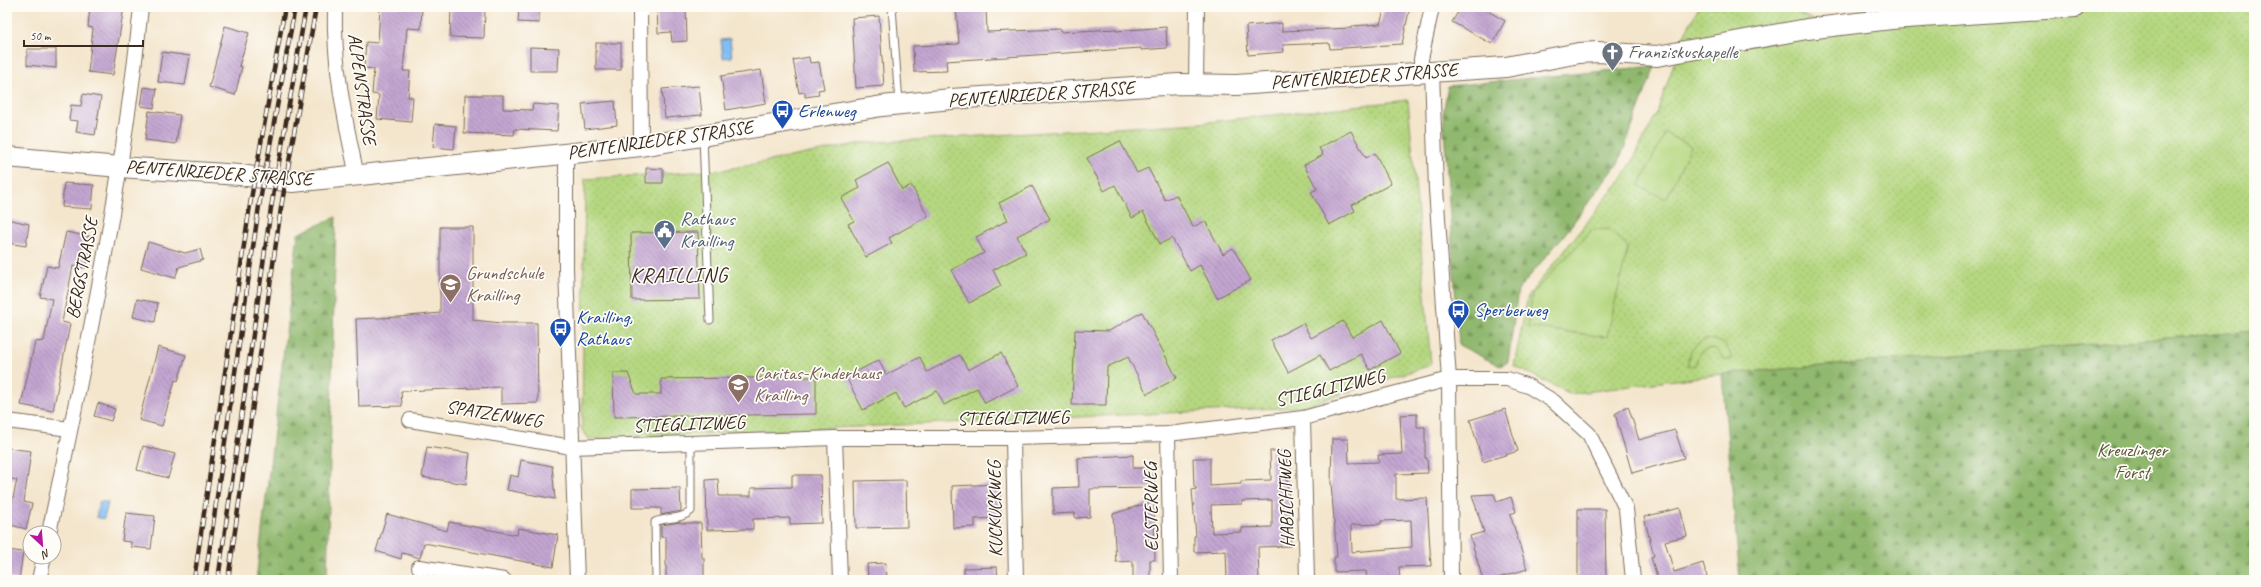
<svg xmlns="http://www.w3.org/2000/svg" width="2261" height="587" viewBox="0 0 2261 587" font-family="Caveat,sans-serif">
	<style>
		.grass { fill: url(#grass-dots); stroke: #78804f }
		.forest { fill: url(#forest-firs); stroke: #667146 }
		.green { fill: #b5d780; stroke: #78804f }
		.water { fill: #81bef4; stroke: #5e7489 }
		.building { fill: url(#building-back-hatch); fill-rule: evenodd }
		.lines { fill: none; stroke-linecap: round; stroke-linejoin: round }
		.lane-casing { stroke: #7c6c5b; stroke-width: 9 }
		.street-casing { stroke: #7c6c5b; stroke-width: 16 }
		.secondary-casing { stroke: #7c6c5b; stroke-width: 22 }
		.lane { stroke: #fff; stroke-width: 7 }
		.street { stroke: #fff; stroke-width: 14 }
		.secondary { stroke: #fff; stroke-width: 20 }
		.rail-casing { stroke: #3b2a1e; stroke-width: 4.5 }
		.rail { stroke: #fdfcf7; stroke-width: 3; stroke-dasharray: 9; stroke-linecap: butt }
		.labels { text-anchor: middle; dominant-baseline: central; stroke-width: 3.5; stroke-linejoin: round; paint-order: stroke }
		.worship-label { font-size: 19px; fill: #5b616d; stroke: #fdfcf7; text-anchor: start }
		.street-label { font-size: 19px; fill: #3b2a1e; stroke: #fdfcf7 }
		.transit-label { font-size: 19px; fill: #164399; stroke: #fdfcf7; text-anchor: start }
		.service-label { font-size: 19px; fill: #4e5e75; stroke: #fdfcf7; text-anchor: start }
		.education-label { font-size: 19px; fill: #785e54; stroke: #fdfcf7; text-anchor: start }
		.park-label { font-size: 19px; fill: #5a5536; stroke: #fdfcf7 }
		.quarter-label { font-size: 21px; letter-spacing: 1px; fill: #3b2a1e; stroke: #fdfcf7 }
	</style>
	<defs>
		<pattern id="grass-dots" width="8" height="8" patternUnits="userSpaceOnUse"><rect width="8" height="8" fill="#b5d780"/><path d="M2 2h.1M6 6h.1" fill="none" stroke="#9db96e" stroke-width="1.8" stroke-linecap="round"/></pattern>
		<pattern id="forest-firs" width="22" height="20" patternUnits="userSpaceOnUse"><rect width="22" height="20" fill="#90b86e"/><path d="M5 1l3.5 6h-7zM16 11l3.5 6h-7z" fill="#77965a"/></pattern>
		<pattern id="building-back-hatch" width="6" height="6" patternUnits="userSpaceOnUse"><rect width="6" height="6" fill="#c3a6d1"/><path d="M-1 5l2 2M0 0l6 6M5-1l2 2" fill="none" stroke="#a087a9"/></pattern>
	</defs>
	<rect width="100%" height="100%" fill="#fdfcf7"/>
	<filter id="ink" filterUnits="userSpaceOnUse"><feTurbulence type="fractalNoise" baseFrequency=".025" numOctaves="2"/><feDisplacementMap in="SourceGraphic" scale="8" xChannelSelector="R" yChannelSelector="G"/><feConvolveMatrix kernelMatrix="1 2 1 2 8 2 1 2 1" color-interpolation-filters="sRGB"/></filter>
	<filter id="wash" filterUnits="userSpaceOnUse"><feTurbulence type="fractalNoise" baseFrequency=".012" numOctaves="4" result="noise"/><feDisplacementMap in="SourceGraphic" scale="16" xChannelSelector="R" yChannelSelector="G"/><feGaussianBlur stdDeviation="0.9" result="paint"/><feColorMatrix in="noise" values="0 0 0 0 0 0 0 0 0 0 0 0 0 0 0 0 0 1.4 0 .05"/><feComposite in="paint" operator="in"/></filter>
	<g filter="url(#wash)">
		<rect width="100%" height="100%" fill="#f4e6cd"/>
		<!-- grass -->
		<g class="grass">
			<path d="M1699,7H1786L1815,21L1859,11L1862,7H2254V331L1722,374L1571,394L1514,366L1528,296L1626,173L1656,115L1684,35Z"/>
			<path d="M1408,100L1431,365L1301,407L589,439L582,430L585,179L723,170L862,143L1200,123Z"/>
		</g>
		<!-- forest -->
		<g class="forest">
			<path d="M1655,66L1619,162L1564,235L1518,290L1508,362L1500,366L1459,345L1443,114L1448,86Z"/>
			<path d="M336,217L327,580H256L298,234Z"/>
			<path d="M2254,331V580H1740L1722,374Z"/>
		</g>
		<!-- green -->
		<g class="green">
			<path d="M1665,133L1691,146L1666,199L1639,186Z"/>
			<path d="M1609,229L1628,247L1607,337L1528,327L1532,294L1592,230Z"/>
			<path d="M1704,340C1718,338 1730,344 1731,359L1725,360L1716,349L1709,348L1700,352L1695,365L1688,367C1687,354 1693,345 1704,340Z"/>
		</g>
		<!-- water -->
		<g class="water">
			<path d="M730,39L732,57L723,58L721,40Z"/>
			<path d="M100,501L108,503L104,519L96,517Z"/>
		</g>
		<g id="blocks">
			<!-- building -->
			<g class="building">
				<path d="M90,7H124L113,75L88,72L93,28L88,27Z"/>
				<path d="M380,7H422L421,29L407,28L403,71H410L408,97H413L411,122L377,119L379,95L372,94L374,69L364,68L366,42L378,43Z"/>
				<path d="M451,7H485L484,38L450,37Z"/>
				<path d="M519,7H539V23L518,22Z"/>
				<path d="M657,7H686L687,41L672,42L671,32L658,33Z"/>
				<path d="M956,7H986L987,32L1060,29V32L1116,29V31L1166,27L1167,48L1141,50V48L946,61L947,71L914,72L913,46L959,44Z"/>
				<path d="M1385,7H1410L1402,44L1330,49L1329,43L1283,45L1284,52L1248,55L1246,26L1282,23V31L1352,28V26L1380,24Z"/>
				<path d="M1461,7H1481L1505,21L1492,44L1452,22Z"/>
				<path d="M879,16L884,86L856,88L852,18Z"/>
				<path d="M225,26L249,33L239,66L242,67L235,95L209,87Z"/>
				<rect x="596" y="43" width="25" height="27"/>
				<path d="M530,47L559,48L558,71H530Z"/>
				<path d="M27,49H56V68L27,65Z"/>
				<path d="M162,52L190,56L185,85L158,82Z"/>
				<path d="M809,57L810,63L819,62L824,89L818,90L819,95L805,97V92L799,93L793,60Z"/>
				<path d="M761,70L766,103L726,110L721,76Z"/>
				<path d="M699,86L702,115L665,118L662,89Z"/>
				<path d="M144,87L157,89L154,108L141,106Z"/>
				<path d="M83,94L101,97L95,135L76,132L78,121L69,120L71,105L81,106Z"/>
				<path d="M465,95H503V109L532,110L533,104L559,106L557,131L515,129L514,135L464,133Z"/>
				<path d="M615,101L617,125L585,129L582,104Z"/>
				<path d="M149,111L180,115L176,144L145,140Z"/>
				<path d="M435,124L456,126L454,149L433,147Z"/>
				<path d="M1351,131L1366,158L1375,153L1391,184L1352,205L1355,211L1329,225L1311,192L1317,189L1304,165L1323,155L1319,148Z"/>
				<path d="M1120,141L1137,173L1148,168L1165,200L1176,195L1193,227L1205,221L1223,254L1233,248L1251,280L1217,298L1200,265L1190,271L1172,238L1160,244L1143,212L1132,218L1115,185L1104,191L1087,158Z"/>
				<path d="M888,163L902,190L911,185L928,216L889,238L892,243L866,257L848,224L854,221L841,198L860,188L856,180Z"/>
				<path d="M646,168L663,169V183H646Z"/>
				<path d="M64,183L94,185L92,209L62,207Z"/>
				<path d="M1032,186L1050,219L1017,236L1026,253L993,270L1001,286L969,303L951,270L984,253L976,237L1008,220L999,203Z"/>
				<path d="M7,219L29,224L26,246L7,243Z"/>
				<path d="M440,227H473V320L501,323H537L538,403L501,404V387L401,391L402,406L359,407L356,319L399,317L440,313Z"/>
				<path d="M66,232L92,237L86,268L73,266L62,322L70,324L53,411L21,405L35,342L44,341L52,299L40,297L47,266L58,268Z"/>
				<path d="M698,232L700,299L632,300L631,233Z"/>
				<path d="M148,242L185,253L200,249L203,260L179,267L175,278L141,268Z"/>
				<path d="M137,299L158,303L155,322L133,317Z"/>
				<path d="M1142,312L1177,378L1147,394L1128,357L1107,367L1106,405H1072L1075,330L1109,331Z"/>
				<path d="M1383,320L1400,353L1370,370L1361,354L1329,371L1320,355L1288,372L1271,340L1303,323L1311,338L1343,321L1352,337Z"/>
				<path d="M158,347L186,355L178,381L175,380L162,426L139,420Z"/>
				<path d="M1001,353L1018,386L985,403L977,388L944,405L937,391L904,408L896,393L863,410L846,377L879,360L886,375L920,357L927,372L960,355L968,370Z"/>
				<path d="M613,373H628L636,394H661V379L816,377V414L614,417Z"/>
				<path d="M98,403L115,409L111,421L94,416Z"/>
				<path d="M1628,406L1639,440L1675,430L1684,458L1632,473L1615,414Z"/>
				<path d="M1505,409L1518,451L1483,462L1470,420Z"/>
				<path d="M1417,414V427H1425V458H1427L1428,473L1396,474V499L1427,498L1431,566L1399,567L1400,580H1367L1366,571L1334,572V557H1337L1331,483L1332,439H1348L1349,463L1379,462L1378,455L1402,454L1400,415ZM1411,520L1412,547L1352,552L1351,525L1381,524V521Z"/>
				<path d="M143,446L175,454L168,478L137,470Z"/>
				<path d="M427,447L470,453L466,484L422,477Z"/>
				<path d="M7,448L31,451L24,502L32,504L26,529L7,524L17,480L7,478Z"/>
				<path d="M1270,451H1286L1291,546L1258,547L1259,580H1227L1226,551L1194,552V536H1196L1192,490L1197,489L1194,487L1193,458H1210V486L1241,484V481L1271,480ZM1272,500V527L1242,528V532L1212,533L1211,505L1242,504V501Z"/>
				<path d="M1133,455V468H1153L1154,488L1090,489V517L1075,518V513L1053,514V488L1079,487L1078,458Z"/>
				<path d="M521,460L552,466L555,499L507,490L510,475L518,477Z"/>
				<path d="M792,475H821L822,523L790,524V518L753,519V529L707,530L706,480L718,479L719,496H751V488L792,487Z"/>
				<path d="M906,480L907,527L856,528L855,481Z"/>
				<path d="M999,484L1001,518L975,519V527L953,528L952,486Z"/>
				<path d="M680,488L681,511L661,515V508H632V489Z"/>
				<path d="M1494,494L1497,502L1511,497L1516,512L1510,514L1527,569L1491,580H1483L1470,536L1484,532L1472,495Z"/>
				<path d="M1154,501L1155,560H1150V580H1133V561L1116,562L1113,514Z"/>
				<path d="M1680,508L1687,536L1665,541L1674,572L1703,563L1708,580H1658L1651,557L1654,556L1644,517Z"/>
				<path d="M1578,509H1605L1606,580H1578Z"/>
				<path d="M126,513L155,516L151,549L131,547V542L122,541Z"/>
				<path d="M387,514L447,531L449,522L517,535L518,528L558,535L553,567L424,543L420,558L402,553L401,559L376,551Z"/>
				<path d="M681,522V523H701L702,558H704V580H666V537H661V525Z"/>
				<path d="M7,550L23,552L19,580L7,578Z"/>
				<path d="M886,563L887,580H868L867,564Z"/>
				<path d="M997,567L998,580H964V568Z"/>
			</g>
		</g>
	</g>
	<g filter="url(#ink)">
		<use href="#blocks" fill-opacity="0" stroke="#7c6c5b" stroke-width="1"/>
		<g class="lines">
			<defs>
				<g id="lane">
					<path d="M892,7L899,103"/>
					<path d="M703,137L710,320"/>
					<path d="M656,580L655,522C667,517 681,520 691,511V443"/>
				</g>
				<g id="street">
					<path d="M335,7C333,64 345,120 357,176"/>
					<path d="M640,7L641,146"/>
					<path d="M1432,71L1436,189L1449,379L1451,580"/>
					<path d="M1421,72V59L1432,7"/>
					<path d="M1196,83L1197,7"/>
					<path d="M566,154V269L577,580"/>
					<path d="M1303,418L1307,580"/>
					<path d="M410,420L572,447L835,438H1013L1168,434L1303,418L1449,379H1507L1528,386L1553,401L1589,434L1626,509L1633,580"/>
					<path d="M7,421L70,429"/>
					<path d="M1168,434L1171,580"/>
					<path d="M835,438L840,580"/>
					<path d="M1013,438L1016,580"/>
					<path d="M49,533C85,359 123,184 141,7"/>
					<path d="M419,567L504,580"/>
					<path d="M39,580L44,557"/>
				</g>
				<path id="secondary" d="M7,157L120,167L240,175L293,182L641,146L882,106L951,99L1179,84L1236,85L1506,67L1579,53L1598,52L1657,56L1807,29L1891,19L2075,7"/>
			</defs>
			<!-- lane casing -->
			<use href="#lane" class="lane-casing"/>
			<!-- street casing -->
			<use href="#street" class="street-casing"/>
			<!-- secondary casing -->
			<use href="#secondary" class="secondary-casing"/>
			<!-- lane -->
			<use href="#lane" class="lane"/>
			<!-- street -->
			<use href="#street" class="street"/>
			<!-- secondary -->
			<use href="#secondary" class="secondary"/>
			<defs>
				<g id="rail">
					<path d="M194,580L250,205L285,7"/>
					<path d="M205,580L259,206L295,7"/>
					<path d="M218,580L271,208L306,7"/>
					<path d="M228,580L281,208L316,7"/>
				</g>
			</defs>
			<!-- rail casing -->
			<use href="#rail" class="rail-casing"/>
			<!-- rail -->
			<use href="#rail" class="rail"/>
		</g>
	</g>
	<!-- icons -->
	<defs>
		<symbol id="church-pin" viewBox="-11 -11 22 30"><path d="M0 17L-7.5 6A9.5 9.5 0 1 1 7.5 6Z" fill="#6b7280" stroke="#fdfcf7"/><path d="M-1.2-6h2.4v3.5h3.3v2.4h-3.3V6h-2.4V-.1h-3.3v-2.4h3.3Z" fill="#fff"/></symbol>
		<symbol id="bus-pin" viewBox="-11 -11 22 30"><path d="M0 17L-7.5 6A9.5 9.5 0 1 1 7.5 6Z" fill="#1a4fb4" stroke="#fdfcf7"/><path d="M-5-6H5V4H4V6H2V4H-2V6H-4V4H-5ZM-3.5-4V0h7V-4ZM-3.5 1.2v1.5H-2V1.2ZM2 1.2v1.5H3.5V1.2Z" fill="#fff"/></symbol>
		<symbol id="civic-pin" viewBox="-11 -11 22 30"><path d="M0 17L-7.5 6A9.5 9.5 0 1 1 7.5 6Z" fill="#5c6f8a" stroke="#fdfcf7"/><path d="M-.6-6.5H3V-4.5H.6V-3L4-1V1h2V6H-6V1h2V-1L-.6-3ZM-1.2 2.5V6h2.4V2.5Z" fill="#fff"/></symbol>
		<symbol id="school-pin" viewBox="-11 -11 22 30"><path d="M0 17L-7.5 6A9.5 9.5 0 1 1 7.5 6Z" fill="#8d6e63" stroke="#fdfcf7"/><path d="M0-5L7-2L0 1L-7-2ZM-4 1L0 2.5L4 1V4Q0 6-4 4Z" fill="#fff"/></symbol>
	</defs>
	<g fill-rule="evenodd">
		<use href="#church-pin" x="1600" y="40" width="25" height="34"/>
		<use href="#bus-pin" x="770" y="98" width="25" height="34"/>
		<use href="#civic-pin" x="652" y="218" width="25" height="34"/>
		<use href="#school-pin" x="438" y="272" width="25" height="34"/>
		<use href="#bus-pin" x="1446" y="298" width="25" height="34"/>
		<use href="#bus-pin" x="548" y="316" width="25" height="34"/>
		<use href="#school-pin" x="726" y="372" width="25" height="34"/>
	</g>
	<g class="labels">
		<!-- worship labels -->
		<g class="worship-label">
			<text x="1628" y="52">Franziskuskapelle</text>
		</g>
		<!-- street labels -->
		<g class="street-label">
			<text transform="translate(1364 76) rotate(-4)">PENTENRIEDER STRASSE</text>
			<text transform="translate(362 89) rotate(82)">ALPENSTRASSE</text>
			<text transform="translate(1041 94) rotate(-4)">PENTENRIEDER STRASSE</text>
			<text transform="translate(660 140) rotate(-8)">PENTENRIEDER STRASSE</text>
			<text transform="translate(219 173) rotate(4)">PENTENRIEDER STRASSE</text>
			<text transform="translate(82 268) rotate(-79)">BERGSTRASSE</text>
			<text transform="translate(1330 388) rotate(-13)">STIEGLITZWEG</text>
			<text transform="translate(494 414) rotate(9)">SPATZENWEG</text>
			<text transform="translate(1013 418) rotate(-1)">STIEGLITZWEG</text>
			<text transform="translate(689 424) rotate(-2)">STIEGLITZWEG</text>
			<text transform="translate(1286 499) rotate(-92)">HABICHTWEG</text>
			<text transform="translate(1151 507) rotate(-91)">ELSTERWEG</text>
			<text transform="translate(995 509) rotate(-91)">KUCKUCKWEG</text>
		</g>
		<!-- transit labels -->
		<g class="transit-label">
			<text x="798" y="111">Erlenweg</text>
			<text x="1474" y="310">Sperberweg</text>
			<text x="576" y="317">Krailling,<tspan x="576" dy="22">Rathaus</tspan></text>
		</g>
		<!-- service labels -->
		<g class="service-label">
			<text x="680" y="219">Rathaus<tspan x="680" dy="22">Krailling</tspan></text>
		</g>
		<!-- education labels -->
		<g class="education-label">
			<text x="466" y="273">Grundschule<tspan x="466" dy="22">Krailling</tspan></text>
			<text x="754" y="373">Caritas-Kinderhaus<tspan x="754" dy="22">Krailling</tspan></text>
		</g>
		<!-- park labels -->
		<g class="park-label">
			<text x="2132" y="450">Kreuzlinger<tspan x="2132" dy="22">Forst</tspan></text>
		</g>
		<!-- quarter labels -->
		<g class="quarter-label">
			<text x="679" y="275">KRAILLING</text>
		</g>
	</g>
	<!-- margin -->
	<rect width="2261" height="587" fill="none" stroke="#fdfcf7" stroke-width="24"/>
	<!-- north arrow -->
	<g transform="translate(42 545) rotate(154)"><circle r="19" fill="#fdfcf7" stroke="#afa8a0"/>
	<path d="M0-3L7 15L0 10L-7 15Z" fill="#b5179e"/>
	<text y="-6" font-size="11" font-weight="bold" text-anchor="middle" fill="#3b2a1e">N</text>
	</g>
	<!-- scale -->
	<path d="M24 40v6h119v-6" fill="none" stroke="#3b2a1e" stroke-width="2"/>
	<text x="30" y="40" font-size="12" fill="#3b2a1e" stroke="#fdfcf7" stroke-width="3" paint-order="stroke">50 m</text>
</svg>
